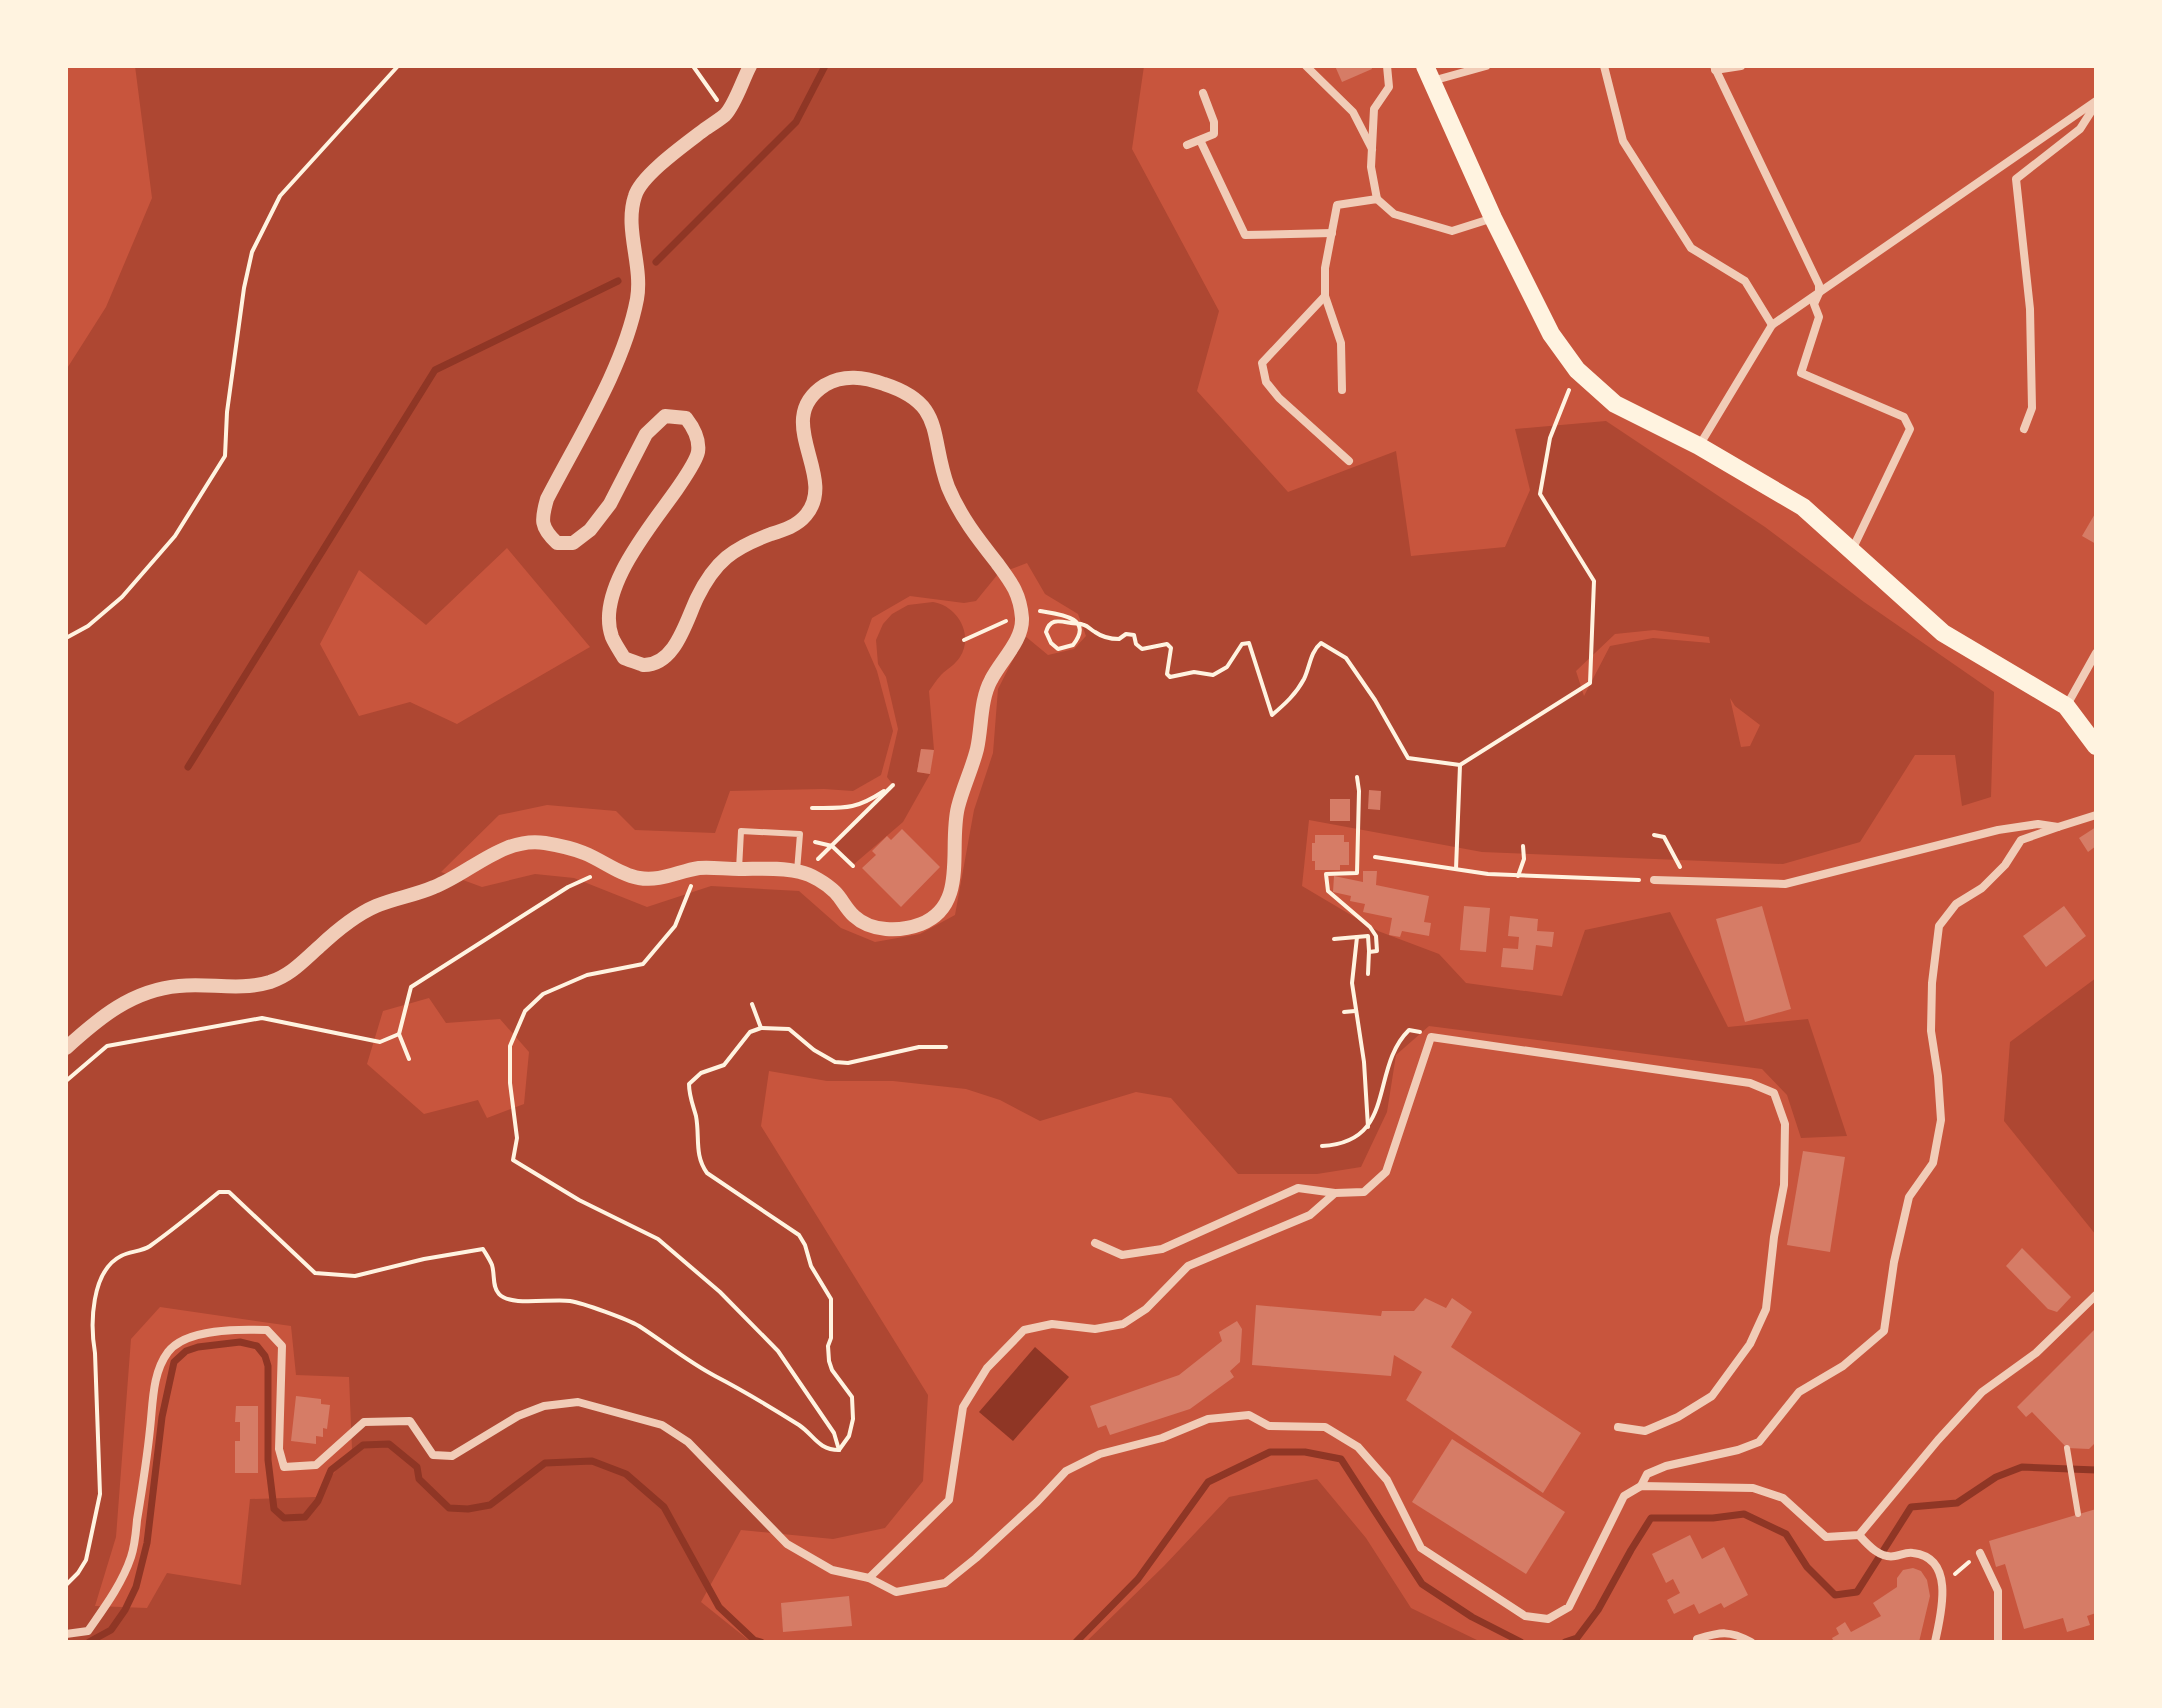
<svg xmlns="http://www.w3.org/2000/svg" width="2162" height="1708" viewBox="0 0 2162 1708" font-family="'Roboto Condensed',sans-serif">
	<style>
		.green { fill: #ae4732; fill-rule: evenodd }
		.water { fill: #8f3625 }
		.lines { fill: none; stroke-linecap: round; stroke-linejoin: round }
		.stream { stroke: #8f3625; stroke-width: 7 }
		.building { fill: #d67c66 }
		.path { stroke: #fff3e0; stroke-width: 4 }
		.service { stroke: #f1ccb7; stroke-width: 6 }
		.minor { stroke: #f1ccb7; stroke-width: 8 }
		.tertiary { stroke: #f1ccb7; stroke-width: 14 }
		.primary { stroke: #fff3e0; stroke-width: 18 }
	</style>
	<rect width="100%" height="100%" fill="#c8553d"/>
	<!-- green -->
	<g class="green">
		<path d="M135,66H1144L1132,149L1219,311L1197,391L1288,492L1396,451L1411,556L1505,547L1530,490L1515,429L1606,421L1765,527L1864,602L1994,692L1991,797L1962,806L1955,755H1915L1860,842L1783,864L1482,852L1309,820L1302,886L1378,931L1439,954L1466,983L1562,996L1585,930L1670,912L1728,1027L1808,1019L1847,1136L1801,1138L1787,1095L1762,1069L1429,1026L1396,1055L1387,1112L1361,1167L1317,1174H1238L1171,1098L1136,1092L1040,1121L1000,1100L966,1089L893,1081H827L769,1071L761,1126L928,1395L923,1481L885,1528L833,1539L741,1530L701,1602L751,1642H66V370L106,307L152,198ZM507,548L590,647L457,724L410,702L359,716L320,644L359,570L426,625ZM1027,563L1045,594L1078,614L1086,636L1074,649L1048,655L1025,636L998,689L993,753L974,810L955,915L920,934L875,942L841,928L799,891L711,886L647,907L574,878L535,874L482,887L441,872L499,815L547,805L616,811L635,830L715,833L730,791L824,789L853,791L881,775L893,731L877,671L864,641L872,618L910,596L964,603L976,601L998,574ZM1654,630L1709,637L1710,643L1653,638L1610,646L1584,696L1576,671L1615,634ZM1730,698L1735,706L1760,725L1750,746L1741,747ZM429,998L446,1023L500,1019L529,1052L524,1104L487,1118L478,1100L424,1114L367,1064L383,1011ZM160,1307L291,1326L296,1375L349,1377L352,1449L316,1497L250,1499L241,1585L167,1573L147,1608L95,1606L116,1537L131,1339Z"/>
		<path d="M933,602C958,606 974,635 960,657C955,665 947,669 941,675C936,680 933,686 929,691L934,750L921,749L917,772L930,774L903,822L853,865L833,846L894,786L887,777L898,729L886,677L878,664L876,640L883,624L892,614L908,605Z"/>
		<path d="M2096,978V1235L2004,1121L2010,1042Z"/>
		<path d="M1317,1479L1366,1538L1411,1608L1481,1642H1086L1164,1566L1229,1497Z"/>
	</g>
	<!-- water -->
	<path class="water" d="M1035,1347L1069,1377L1013,1441L979,1412Z"/>
	<g class="lines">
		<!-- stream -->
		<g class="stream">
			<path d="M656,262L796,122L825,66"/>
			<path d="M188,767L435,370L618,281"/>
			<path d="M89,1642L111,1630L125,1610L136,1587L147,1543L162,1417L174,1362L186,1351L198,1347L240,1342L257,1346L265,1356L268,1366V1460L274,1509L284,1518L305,1517L318,1501L331,1470L363,1445L389,1444L417,1467L419,1479L449,1508L468,1509L490,1505L545,1463L592,1461L626,1474L664,1507L719,1607L754,1640L761,1642"/>
			<path d="M1076,1642L1138,1579L1208,1482L1270,1452H1305L1341,1459L1422,1584L1472,1617L1521,1642"/>
			<path d="M1565,1642L1577,1638L1598,1610L1631,1550L1651,1518H1713L1744,1514L1786,1534L1807,1567L1835,1595L1857,1592L1911,1507L1957,1503L1996,1477L2022,1467L2096,1470"/>
		</g>
	</g>
	<!-- building -->
	<g class="building">
		<path d="M1335,66H1371L1372,69L1342,82Z"/>
		<path d="M2096,512V544L2082,536Z"/>
		<path d="M921,749L934,750L930,774L917,772Z"/>
		<path d="M1369,790L1381,791L1380,810L1368,809Z"/>
		<rect x="1330" y="799" width="20" height="22"/>
		<path d="M2096,827V846L2088,852L2079,838Z"/>
		<path d="M902,829L940,867L901,907L862,868L876,855L872,851L887,836L891,840Z"/>
		<path d="M1315,835H1344V842H1349V865H1340V870H1315V861H1312V843H1315Z"/>
		<path d="M1363,871H1377L1376,885L1429,896L1424,922L1431,923L1429,936L1402,931L1400,937L1389,935L1392,918L1363,912L1365,904L1350,901L1351,896L1333,892L1334,876L1363,882Z"/>
		<path d="M1464,906L1490,908L1486,952L1460,950Z"/>
		<path d="M1762,906L1791,1009L1745,1022L1716,919Z"/>
		<path d="M2064,906L2086,936L2046,967L2023,936Z"/>
		<path d="M1510,916L1538,919L1537,931L1554,932L1552,947L1536,945L1533,970L1501,967L1503,948L1518,949L1519,937L1508,936Z"/>
		<path d="M1803,1151L1845,1157L1830,1252L1787,1245Z"/>
		<path d="M2022,1248L2071,1297L2057,1312L2048,1309L2006,1266Z"/>
		<path d="M1425,1298L1446,1308L1452,1298L1472,1312L1451,1347L1581,1433L1543,1493L1406,1400L1422,1372L1394,1355L1391,1376L1252,1365L1256,1305L1381,1316L1382,1311H1414Z"/>
		<path d="M1237,1321L1242,1329L1240,1362L1230,1371L1234,1377L1190,1409L1110,1435L1106,1425L1098,1428L1090,1406L1179,1375L1222,1341L1219,1332Z"/>
		<path d="M2096,1328V1442L2089,1449L2067,1448L2032,1412L2026,1417L2017,1407Z"/>
		<path d="M296,1396L321,1399V1404L330,1405L327,1429L323,1428V1437L316,1436V1444L291,1441Z"/>
		<path d="M236,1406H258V1473H235V1441H240V1422H235Z"/>
		<path d="M1452,1439L1565,1512L1526,1574L1412,1502Z"/>
		<path d="M2096,1509V1613L2087,1616L2090,1625L2067,1632L2063,1618L2024,1629L2005,1564L1996,1567L1989,1541Z"/>
		<path d="M1690,1535L1702,1559L1724,1547L1748,1595L1724,1608L1721,1603L1699,1614L1694,1604L1674,1614L1667,1600L1680,1593L1673,1579L1666,1583L1652,1554Z"/>
		<path d="M1913,1568L1921,1571L1927,1580L1930,1596L1919,1642H1834L1832,1638L1839,1634L1836,1628L1845,1622L1851,1632L1881,1616L1873,1603L1897,1587V1578L1903,1570Z"/>
		<path d="M849,1596L852,1626L783,1632L781,1603Z"/>
	</g>
	<g class="lines">
		<!-- path -->
		<g class="path">
			<path d="M693,66L717,100"/>
			<path d="M1040,611C1058,614 1095,617 1073,645L1058,649L1051,643L1046,632C1050,618 1059,621 1071,623C1076,624 1080,623 1084,625C1088,626 1091,630 1095,632C1102,637 1110,639 1119,639L1126,634L1134,635L1136,644L1142,649L1167,644L1171,648L1167,674L1170,677L1194,672L1213,675L1227,667L1242,644L1249,643L1272,715C1285,704 1296,694 1304,679C1310,667 1310,652 1321,643L1346,658L1375,700L1408,758L1460,765L1590,683L1594,581L1540,494L1550,438L1569,390"/>
			<path d="M66,638L88,626L122,597L175,536L225,456L227,412L244,288L252,252L280,196L398,66"/>
			<path d="M964,640L1006,621"/>
			<path d="M1357,777L1359,791L1357,873L1326,874L1328,891L1370,927L1376,936L1377,951L1369,952"/>
			<path d="M812,808C845,808 855,810 884,791"/>
			<path d="M1654,835L1664,837L1680,867"/>
			<path d="M815,842L832,846L853,866"/>
			<path d="M1375,857L1488,874L1639,880"/>
			<path d="M818,859L893,785"/>
			<path d="M1456,869L1460,765"/>
			<path d="M1518,876L1524,859L1523,846"/>
			<path d="M691,886L675,926L643,964L587,975L543,994L525,1011L510,1046V1083L517,1138L513,1160L579,1200L658,1239L720,1292L778,1351L834,1433L839,1450"/>
			<path d="M1357,937L1352,983L1364,1062L1368,1127"/>
			<path d="M1334,939L1368,936L1369,951L1368,974"/>
			<path d="M752,1004L761,1028"/>
			<path d="M1344,1012L1355,1011"/>
			<path d="M409,1059L399,1034L411,987L568,887L590,877"/>
			<path d="M66,1081L107,1046L262,1018L380,1042L399,1034"/>
			<path d="M1322,1146C1398,1142 1369,1069 1409,1030L1420,1032"/>
			<path d="M839,1450L849,1436L853,1419L852,1397L832,1370L829,1361L828,1346L831,1338V1299L811,1266L805,1245L799,1235L707,1173C694,1155 700,1137 696,1116C693,1105 689,1096 689,1084L701,1073L724,1065L750,1032L761,1028L789,1029L814,1050L835,1062L848,1063L919,1047H946"/>
			<path d="M1955,1574L1969,1562"/>
			<path d="M66,1585L78,1573L86,1560L100,1494L95,1353C90,1324 91,1271 121,1256C130,1251 141,1252 150,1246C174,1229 197,1210 219,1192H229L315,1273L355,1276L424,1259L483,1249C486,1254 490,1260 492,1265C495,1275 492,1287 499,1294C510,1307 553,1298 570,1301C583,1303 627,1319 639,1326C664,1342 688,1362 715,1376C744,1391 772,1408 799,1425C814,1435 818,1450 839,1450"/>
		</g>
		<!-- service -->
		<g class="service">
			<path d="M739,869L741,831L800,834L797,871"/>
			<path d="M2067,1448L2078,1514"/>
		</g>
		<!-- minor -->
		<g class="minor">
			<path d="M1306,66L1353,112L1372,149"/>
			<path d="M1604,66L1623,141L1691,248L1745,281L1772,325"/>
			<path d="M1714,66L1819,285V293L1814,304L1819,317L1801,373L1904,417L1910,429L1852,550"/>
			<path d="M1715,70L1741,66"/>
			<path d="M1432,81L1486,66"/>
			<path d="M1200,140L1245,235L1332,233"/>
			<path d="M1187,145L1214,134V122L1203,93"/>
			<path d="M1377,199L1371,167L1374,109L1389,87L1387,66"/>
			<path d="M1325,296L1341,343L1342,390"/>
			<path d="M2024,429L2032,408L2030,309L2016,179L2080,129L2096,104"/>
			<path d="M1699,446L1772,325L2096,101"/>
			<path d="M1349,461L1279,398L1266,382L1262,363L1325,296V268L1337,205L1377,199L1394,214L1452,231L1493,218"/>
			<path d="M2067,705L2096,653"/>
			<path d="M1654,880L1785,884L1998,830L2038,824L2058,827L2096,815"/>
			<path d="M1095,1243L1122,1255L1162,1249L1298,1188L1335,1193"/>
			<path d="M1641,1486L1647,1474L1666,1466L1738,1450L1759,1442L1799,1392L1843,1366L1884,1331L1894,1262L1909,1197L1933,1163L1941,1120L1938,1076L1931,1031L1932,983L1939,926L1956,904L1982,888L2005,865L2021,840L2058,827"/>
			<path d="M1859,1535C1868,1545 1880,1559 1895,1556C1901,1555 1906,1552 1913,1553C1956,1558 1941,1614 1935,1642"/>
			<path d="M1980,1553L1998,1591V1642"/>
			<path d="M869,1578L949,1500L963,1407L987,1368L1024,1330L1052,1324L1095,1329L1123,1324L1146,1309L1188,1266L1310,1215L1335,1193L1364,1192L1386,1172L1431,1037L1750,1083L1774,1093L1785,1124L1784,1185L1774,1237L1766,1309L1750,1344L1712,1396L1678,1417L1645,1431L1618,1427"/>
			<path d="M66,1634L88,1631C104,1608 122,1584 131,1557C135,1545 136,1532 137,1520C142,1490 147,1459 150,1429C153,1404 152,1373 168,1352C186,1328 240,1329 267,1330L282,1346L279,1449L284,1467L316,1465L364,1422L410,1421L433,1455L452,1456L518,1416L544,1406L578,1402L662,1425L688,1442L787,1544L832,1570L869,1578L896,1592L945,1583L976,1558L1037,1502L1066,1471L1100,1454L1162,1438L1208,1419L1249,1415L1269,1426L1325,1427L1358,1447L1387,1480L1421,1548L1525,1616L1548,1619L1569,1607L1624,1496L1641,1486L1753,1488L1783,1498L1826,1537L1859,1535L1938,1440L1982,1392L2036,1353L2096,1295"/>
			<path d="M1697,1642V1639C1721,1632 1729,1630 1751,1642"/>
		</g>
		<!-- tertiary -->
		<path class="tertiary" d="M66,1048C99,1018 132,990 179,986C210,983 240,991 270,982C291,975 303,961 319,947C336,931 355,915 376,906C395,898 416,895 434,887C470,873 504,836 545,843C557,845 572,848 584,853C602,860 620,875 639,878C660,882 679,871 699,868C712,867 726,869 739,869C759,869 781,867 800,872C811,874 827,884 835,892C842,899 846,909 854,916C871,932 900,932 921,924C969,905 948,847 958,807C963,787 972,769 977,749C982,727 980,700 991,680C1001,660 1023,641 1022,618C1020,593 1011,582 997,563C978,539 960,516 948,487C929,435 946,404 884,384C864,377 844,374 825,385C770,420 839,476 806,515C797,526 784,530 771,534C733,548 715,561 697,598C686,621 675,666 643,665C641,664 626,659 624,658C620,651 615,644 612,637C595,590 652,525 677,489C683,480 696,462 698,452C700,439 693,427 686,418L665,416L646,434L610,504L590,530L573,543H557C540,527 541,520 547,499C579,437 624,367 637,299C643,265 624,229 635,196C641,175 687,143 705,129C711,125 719,120 725,115C735,105 743,79 750,66"/>
		<!-- primary -->
		<path class="primary" d="M1425,66L1493,218L1551,334L1577,370L1615,404L1699,446L1803,507L1943,633L2066,706L2096,746"/>
	</g>
	<!-- border -->
	<rect width="2162" height="1708" fill="none" stroke="#fff3e0" stroke-width="136"/>
</svg>
